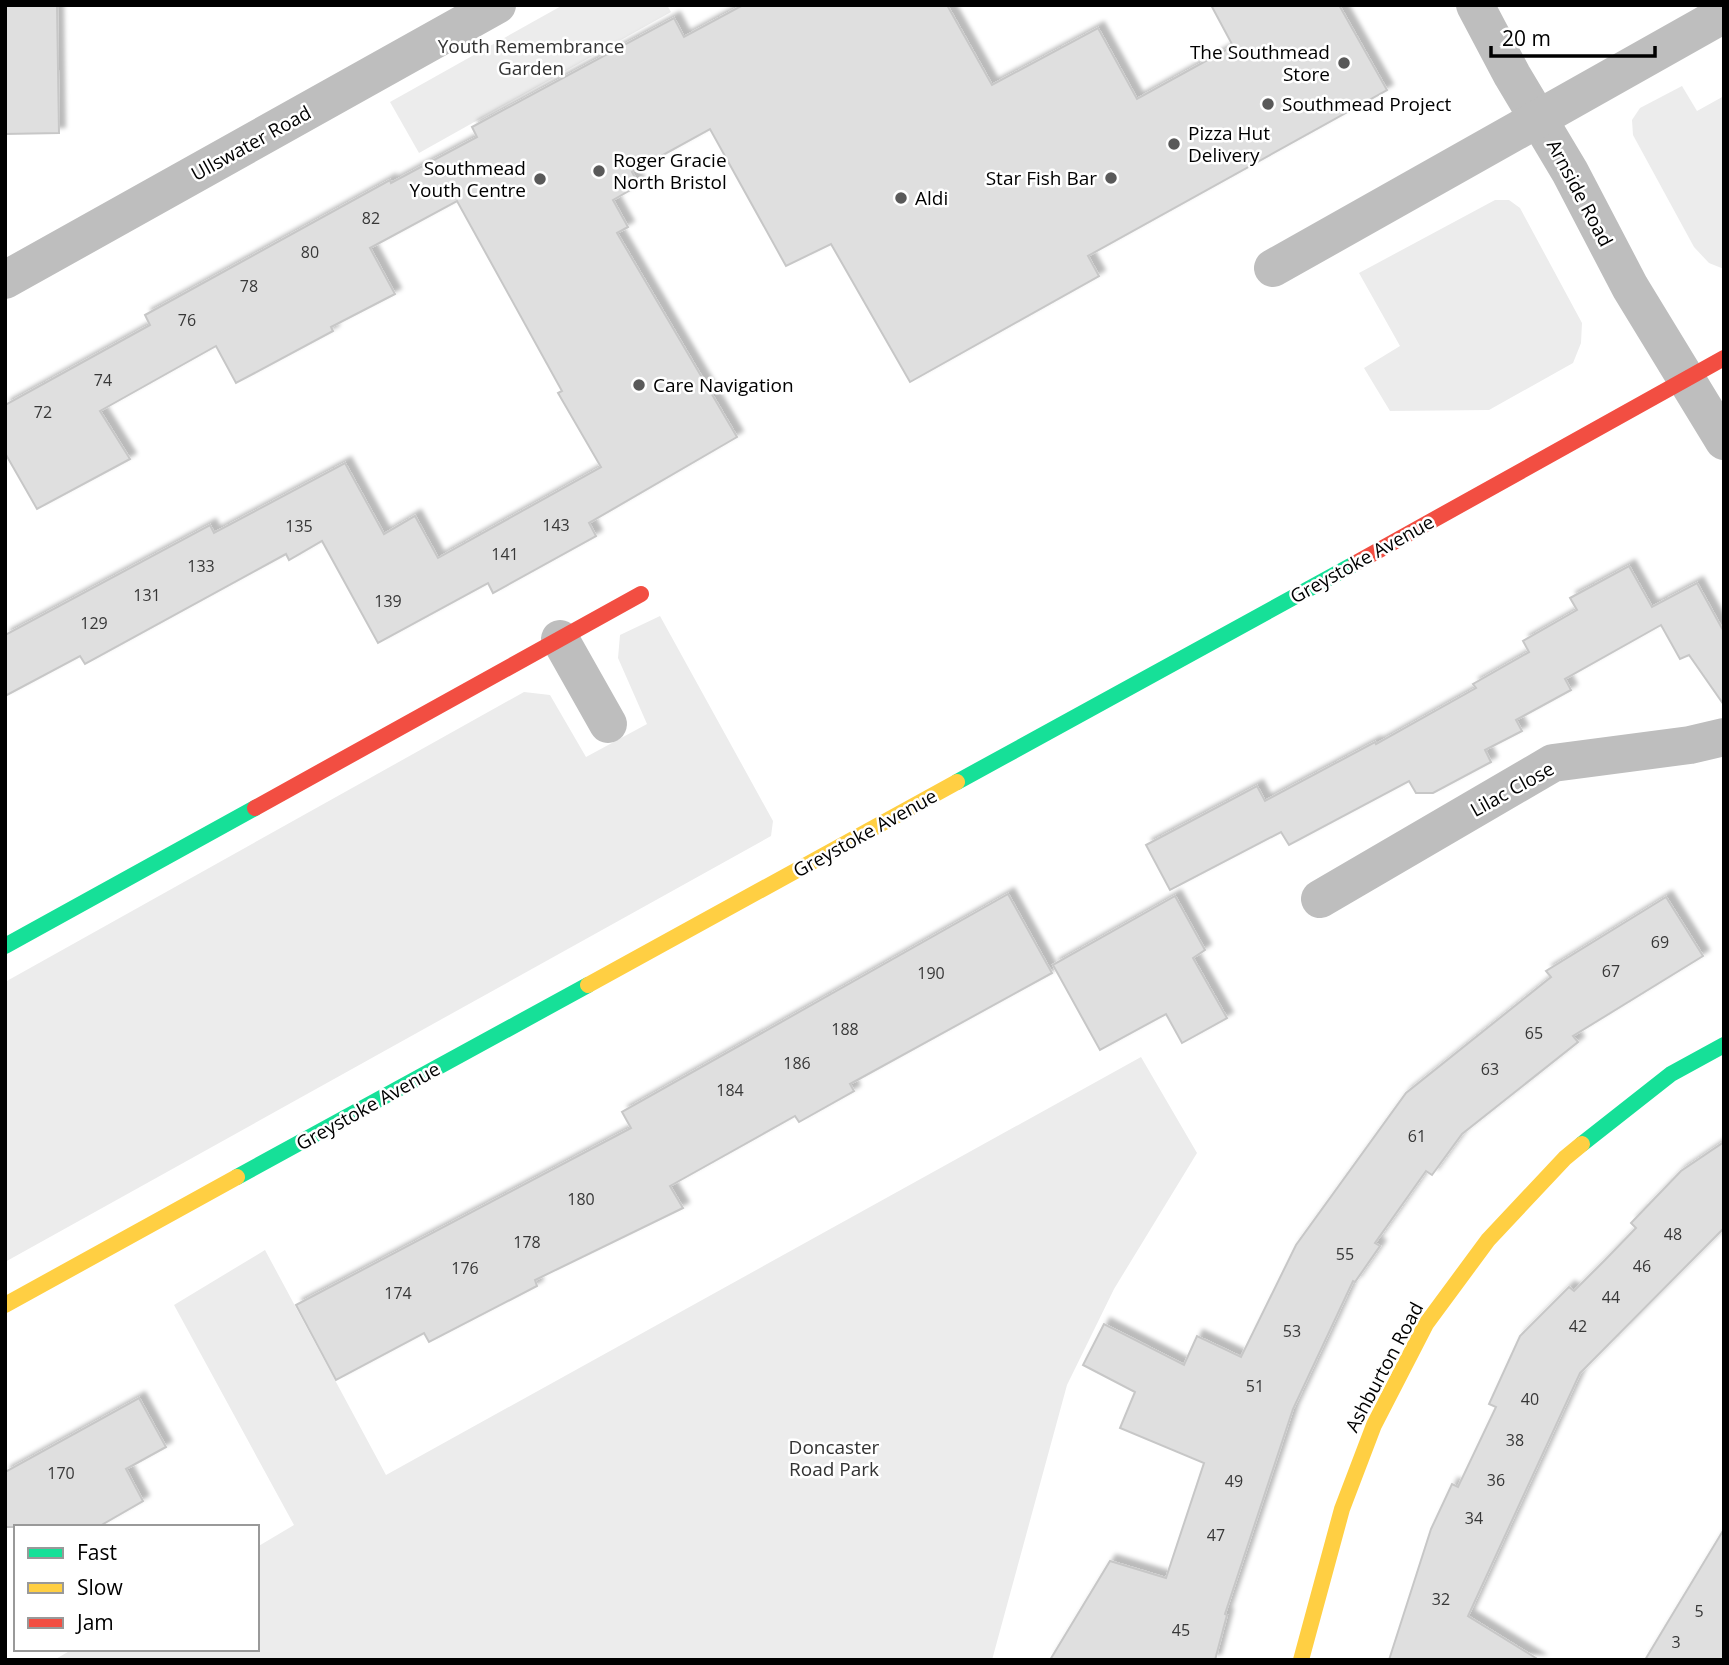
<svg xmlns="http://www.w3.org/2000/svg" width="1729" height="1665" viewBox="0 0 1729 1665" font-family="'Open Sans',sans-serif">
	<style>
		.green { fill: #ececec }
		.building { fill: #dfdfdf; stroke: #c7c7c7; stroke-width: 2; filter: url(#shadow) }
		.lines { fill: none; stroke-linecap: round; stroke-linejoin: round }
		.street { stroke: #bebebe; stroke-width: 38 }
		.fast { stroke: #16e098; stroke-width: 16 }
		.slow { stroke: #ffcf43; stroke-width: 16 }
		.jam { stroke: #f24e42; stroke-width: 16 }
		.poi-dot { fill: #595959; stroke: #fff; stroke-width: 2.5 }
		.labels { text-anchor: middle; dominant-baseline: central; stroke-width: 5; stroke-linejoin: round; paint-order: stroke }
		.number-label { font-size: 16px; fill: #383838 }
		.park-label { font-size: 19px; fill: #333; stroke: #fff }
		.poi-label { font-size: 19px; fill: #000; stroke: #fff; text-anchor: start }
		.street-label { font-size: 19px; fill: #000; stroke: #fff }
	</style>
	<defs>
		<filter id="shadow"><feDropShadow dx="6" dy="-6" stdDeviation="2" flood-color="#0004"/></filter>
	</defs>
	<rect width="100%" height="100%" fill="#fff"/>
	<!-- green -->
	<g class="green">
		<path d="M563,5H667L671,12L419,153L390,102Z"/>
		<path d="M1682,86L1697,111L1724,96V269L1709,263L1694,247L1633,135L1632,120L1640,108Z"/>
		<path d="M1495,200H1509L1520,208L1582,323L1581,343L1573,363L1489,410L1390,411L1364,368L1400,346L1359,273Z"/>
		<path d="M660,616L773,821L771,836L5,1262V982L524,692L550,695L586,757L647,724L618,658L620,635Z"/>
		<path d="M1141,1057L1197,1153L1114,1289L1067,1385L992,1660H54L73,1649H257V1547L294,1525L174,1305L265,1250L386,1475Z"/>
	</g>
	<!-- building -->
	<g class="building">
		<path d="M5,5H57L59,133L5,134Z"/>
		<path d="M743,5H947L992,85L1098,28L1137,99L1233,46L1211,5H1339L1387,90L1088,256L1099,276L910,382L831,244L786,266L710,129L632,172L639,185L613,200L628,227L617,233L737,437L589,523L596,536L493,593L488,583L378,643L322,541L289,560L286,554L85,664L80,656L5,696V635L210,525L214,533L345,463L384,534L415,516L438,558L601,467L558,393L562,391L457,201L370,248L395,294L331,327L333,331L236,383L216,346L100,411L130,459L37,509L5,453V405L150,325L145,315L390,180L391,183L477,137L472,127L674,18L684,37Z"/>
		<path d="M1629,566L1652,607L1697,583L1724,632V705L1689,655L1680,659L1661,625L1565,679L1571,690L1516,720L1522,731L1485,750L1491,762L1433,793H1416L1409,781L1289,845L1281,832L1170,890L1146,845L1257,786L1265,801L1375,742L1376,744L1476,688L1473,684L1529,652L1523,641L1577,610L1570,598Z"/>
		<path d="M1008,894L1052,973L850,1084L854,1091L799,1122L795,1116L670,1186L683,1208L535,1280L537,1286L429,1342L424,1333L336,1380L296,1305L631,1128L622,1112Z"/>
		<path d="M1175,896L1205,950L1193,958L1227,1018L1182,1043L1166,1014L1100,1050L1053,965Z"/>
		<path d="M1666,897L1703,956L1573,1036L1578,1042L1462,1134L1432,1175L1426,1171L1375,1243L1380,1246L1355,1282L1353,1281L1293,1409L1225,1614L1227,1615L1215,1660H1050L1110,1561L1166,1578L1204,1463L1120,1428L1135,1392L1083,1365L1104,1324L1184,1365L1197,1336L1241,1357L1296,1245L1406,1093L1551,977L1546,971Z"/>
		<path d="M1724,1142V1228L1580,1373L1468,1616L1539,1660H1389L1431,1529L1452,1484L1458,1487L1496,1407L1489,1404L1520,1336L1569,1287L1574,1291L1605,1260L1636,1228L1631,1223L1681,1171Z"/>
		<path d="M139,1398L166,1447L126,1469L143,1501L98,1527H5V1472Z"/>
		<path d="M1724,1529V1660H1645L1666,1625Z"/>
	</g>
	<g class="lines">
		<!-- street -->
		<g class="street">
			<path d="M1475,5L1512,75L1570,172L1630,287L1724,441"/>
			<path d="M1273,268L1724,14"/>
			<path d="M5,280L497,5"/>
			<path d="M560,639L608,724"/>
			<path d="M1320,899L1553,763L1690,745L1724,737"/>
		</g>
		<!-- fast -->
		<g class="fast">
			<path d="M957,782L1356,563"/>
			<path d="M5,946L255,808"/>
			<path d="M1582,1144L1671,1074L1724,1045"/>
			<path d="M237,1177L588,985"/>
		</g>
		<!-- slow -->
		<g class="slow">
			<path d="M588,985L957,782"/>
			<path d="M5,1305L237,1177"/>
			<path d="M1301,1660L1342,1509L1374,1425L1426,1324L1488,1240L1565,1158L1582,1144"/>
		</g>
		<!-- jam -->
		<g class="jam">
			<path d="M1356,563L1724,358"/>
			<path d="M255,808L641,594"/>
		</g>
	</g>
	<!-- markers -->
	<g class="poi-dot">
		<circle cx="1344" cy="63" r="7"/>
		<circle cx="1268" cy="104" r="7"/>
		<circle cx="1174" cy="144" r="7"/>
		<circle cx="599" cy="171" r="7"/>
		<circle cx="1111" cy="178" r="7"/>
		<circle cx="540" cy="179" r="7"/>
		<circle cx="901" cy="198" r="7"/>
		<circle cx="639" cy="385" r="7"/>
	</g>
	<g class="labels">
		<!-- number labels -->
		<g class="number-label">
			<text x="371" y="218">82</text>
			<text x="310" y="252">80</text>
			<text x="249" y="286">78</text>
			<text x="187" y="320">76</text>
			<text x="103" y="380">74</text>
			<text x="43" y="412">72</text>
			<text x="556" y="525">143</text>
			<text x="299" y="526">135</text>
			<text x="505" y="554">141</text>
			<text x="201" y="566">133</text>
			<text x="147" y="595">131</text>
			<text x="388" y="601">139</text>
			<text x="94" y="623">129</text>
			<text x="1660" y="942">69</text>
			<text x="1611" y="971">67</text>
			<text x="931" y="973">190</text>
			<text x="845" y="1029">188</text>
			<text x="1534" y="1033">65</text>
			<text x="797" y="1063">186</text>
			<text x="1490" y="1069">63</text>
			<text x="730" y="1090">184</text>
			<text x="1417" y="1136">61</text>
			<text x="581" y="1199">180</text>
			<text x="1673" y="1234">48</text>
			<text x="527" y="1242">178</text>
			<text x="1345" y="1254">55</text>
			<text x="1642" y="1266">46</text>
			<text x="465" y="1268">176</text>
			<text x="398" y="1293">174</text>
			<text x="1611" y="1297">44</text>
			<text x="1578" y="1326">42</text>
			<text x="1292" y="1331">53</text>
			<text x="1255" y="1386">51</text>
			<text x="1530" y="1399">40</text>
			<text x="1515" y="1440">38</text>
			<text x="61" y="1473">170</text>
			<text x="1496" y="1480">36</text>
			<text x="1234" y="1481">49</text>
			<text x="1474" y="1518">34</text>
			<text x="1216" y="1535">47</text>
			<text x="1441" y="1599">32</text>
			<text x="1699" y="1611">5</text>
			<text x="1181" y="1630">45</text>
			<text x="1676" y="1642">3</text>
		</g>
		<!-- park labels -->
		<g class="park-label">
			<text x="531" y="46">Youth Remembrance<tspan x="531" dy="22">Garden</tspan></text>
			<text x="834" y="1447">Doncaster<tspan x="834" dy="22">Road Park</tspan></text>
		</g>
		<!-- poi labels -->
		<g class="poi-label">
			<text x="1330" y="52" text-anchor="end">The Southmead<tspan x="1330" dy="22">Store</tspan></text>
			<text x="1282" y="104">Southmead Project</text>
			<text x="1188" y="133">Pizza Hut<tspan x="1188" dy="22">Delivery</tspan></text>
			<text x="613" y="160">Roger Gracie<tspan x="613" dy="22">North Bristol</tspan></text>
			<text x="526" y="168" text-anchor="end">Southmead<tspan x="526" dy="22">Youth Centre</tspan></text>
			<text x="1097" y="178" text-anchor="end">Star Fish Bar</text>
			<text x="915" y="198">Aldi</text>
			<text x="653" y="385">Care Navigation</text>
		</g>
		<!-- street labels -->
		<g class="street-label">
			<text transform="translate(251 143) rotate(-29)">Ullswater Road</text>
			<text transform="translate(1580 193) rotate(62)">Arnside Road</text>
			<text transform="translate(1362 559) rotate(-29)">Greystoke Avenue</text>
			<text transform="translate(1512 789) rotate(-29)">Lilac Close</text>
			<text transform="translate(865 833) rotate(-29)">Greystoke Avenue</text>
			<text transform="translate(368 1106) rotate(-29)">Greystoke Avenue</text>
			<text transform="translate(1384 1367) rotate(-62)">Ashburton Road</text>
		</g>
	</g>
	<!-- border -->
	<rect width="1729" height="1665" fill="none" stroke="#000000" stroke-width="14"/>
	<!-- legend -->
	<rect x="14" y="1525" width="245" height="126" fill="#ffffff" stroke="#999999" stroke-width="2"/>
	<rect x="28" y="1548" width="35" height="10" fill="#16e098" stroke="#999999" stroke-width="2"/>
	<text x="77" y="1560" font-size="21" fill="#000000">Fast</text>
	<rect x="28" y="1583" width="35" height="10" fill="#ffcf43" stroke="#999999" stroke-width="2"/>
	<text x="77" y="1595" font-size="21" fill="#000000">Slow</text>
	<rect x="28" y="1618" width="35" height="10" fill="#f24e42" stroke="#999999" stroke-width="2"/>
	<text x="77" y="1630" font-size="21" fill="#000000">Jam</text>
	<!-- scale -->
	<path d="M1491 46v10h164v-10" fill="none" stroke="#000000" stroke-width="3.5"/>
	<text x="1502" y="46" font-size="21" fill="#000000" stroke="#ffffff" stroke-width="5" paint-order="stroke">20 m</text>
</svg>
